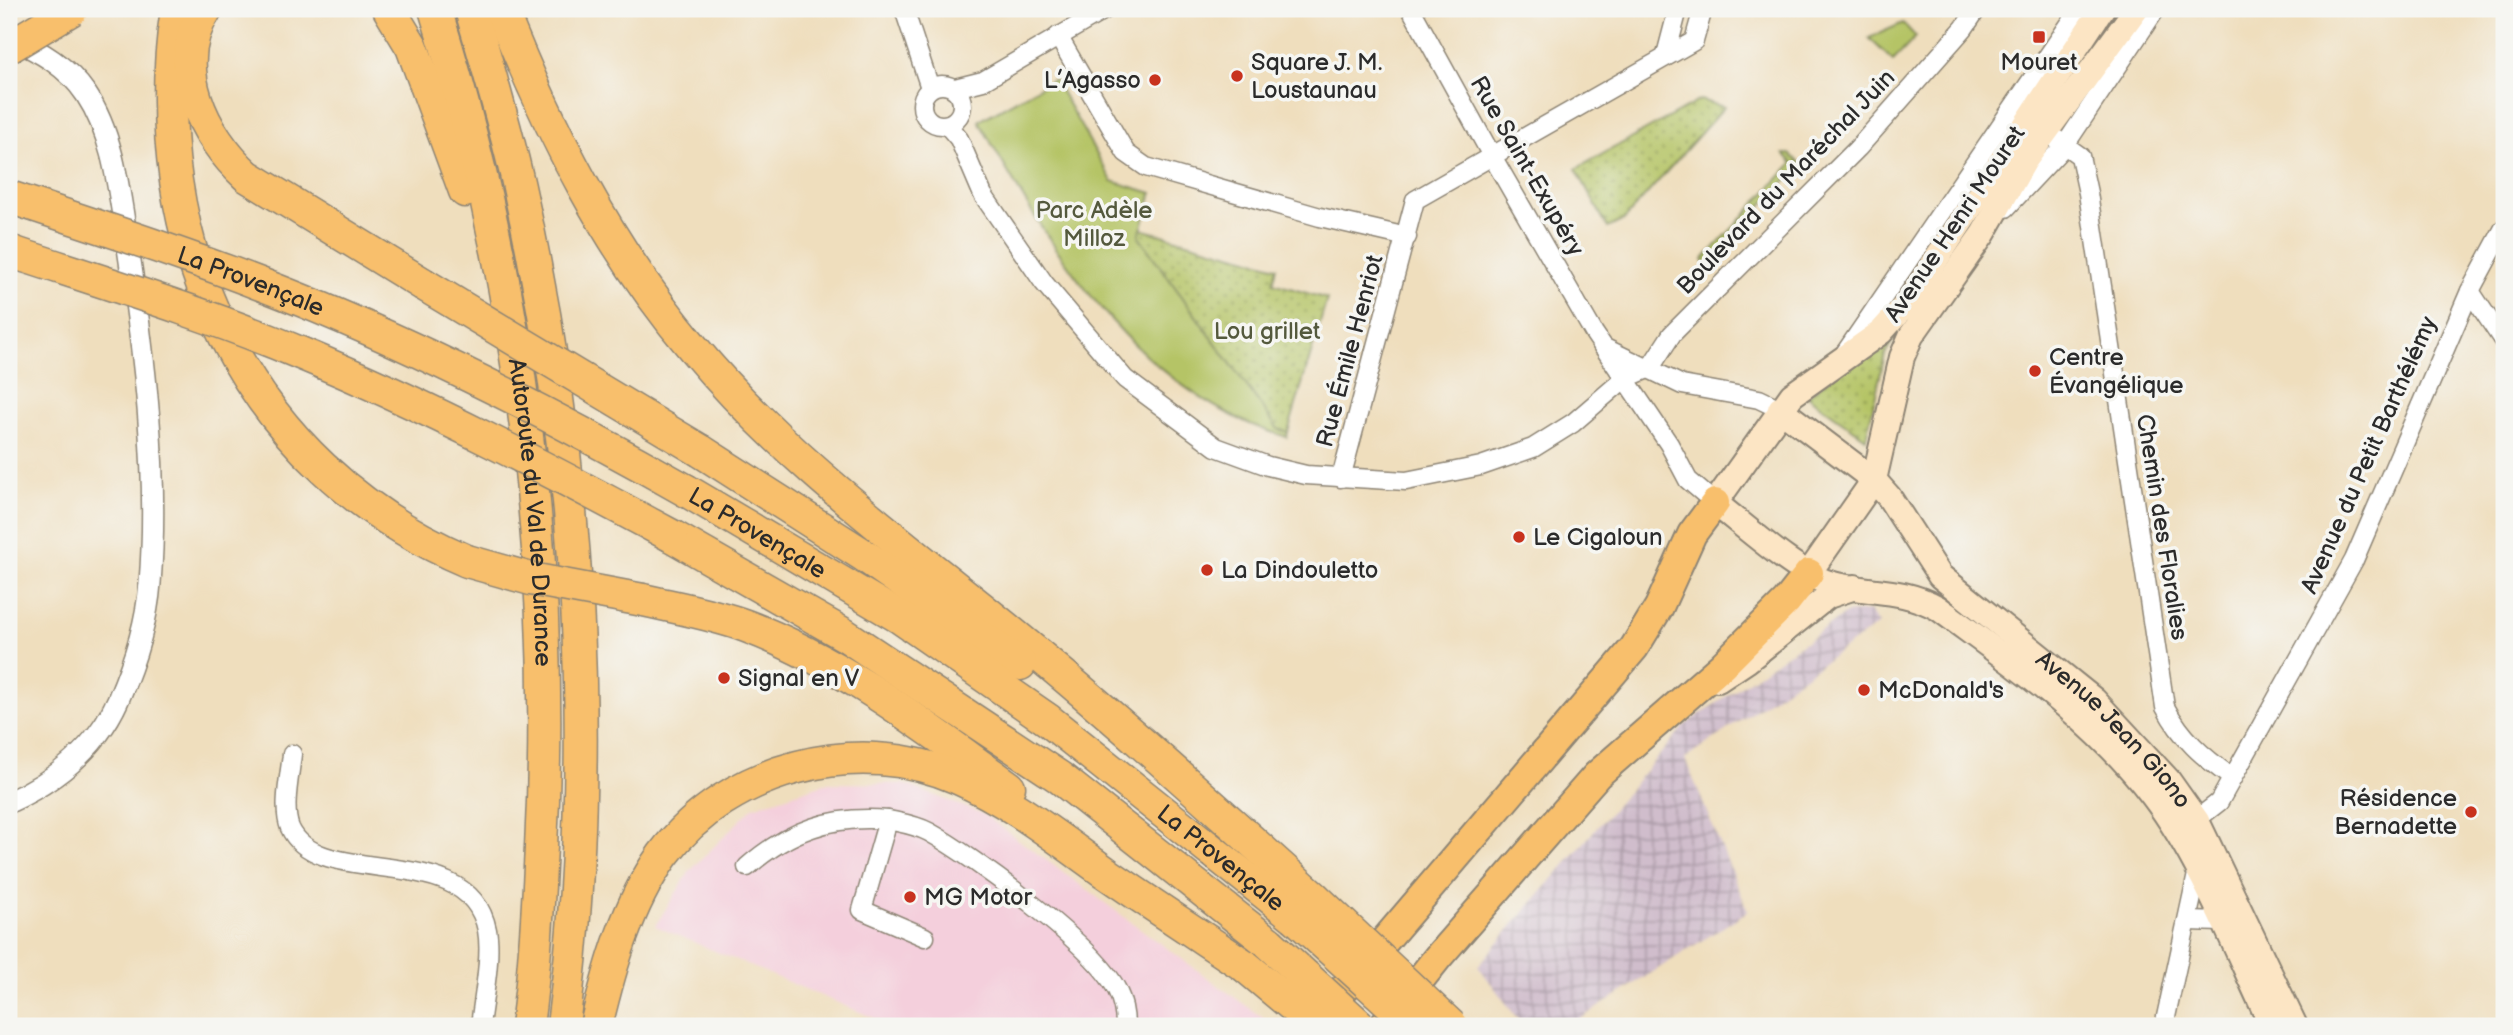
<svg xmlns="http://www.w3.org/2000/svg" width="2513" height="1035" viewBox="0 0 2513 1035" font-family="'Balsamiq Sans',sans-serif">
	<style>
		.built { fill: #f4cfdc }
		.industrial { fill: url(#industrial-grid) }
		.green { fill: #b5c466; stroke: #707848; stroke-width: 2 }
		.garden { fill: url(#garden-dots); stroke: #707848; stroke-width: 2 }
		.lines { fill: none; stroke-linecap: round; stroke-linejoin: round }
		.minor-casing { stroke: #8d8474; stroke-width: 21 }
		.tertiary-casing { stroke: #8d8474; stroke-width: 24 }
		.secondary-casing { stroke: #8d8474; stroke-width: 28 }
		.trunk-casing { stroke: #8d8474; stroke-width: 32 }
		.motorway-casing { stroke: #8d8474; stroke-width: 35 }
		.minor { stroke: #fff; stroke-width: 18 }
		.tertiary { stroke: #fff; stroke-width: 21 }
		.secondary { stroke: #fce5c4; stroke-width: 24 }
		.trunk { stroke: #f8bf6c; stroke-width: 28 }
		.motorway { stroke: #f8bf6c; stroke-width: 32 }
		.motorway-bridge-casing { stroke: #8d8474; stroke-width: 35; stroke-linecap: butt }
		.motorway-bridge { stroke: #f8bf6c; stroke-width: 32 }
		.poi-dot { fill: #c8321e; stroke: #f6f6f2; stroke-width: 2.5 }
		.labels { text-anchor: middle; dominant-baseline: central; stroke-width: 7; stroke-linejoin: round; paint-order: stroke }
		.poi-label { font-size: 24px; fill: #2b2b2b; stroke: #f6f6f2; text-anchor: start }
		.street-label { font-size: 24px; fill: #2b2b2b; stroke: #f6f6f2 }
		.park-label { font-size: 24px; fill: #54593d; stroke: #f6f6f2 }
	</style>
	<defs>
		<pattern id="industrial-grid" width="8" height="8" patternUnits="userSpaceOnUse" patternTransform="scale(1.75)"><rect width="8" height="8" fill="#d0bdcc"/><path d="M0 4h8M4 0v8" fill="none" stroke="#a99aa6"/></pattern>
		<pattern id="garden-dots" width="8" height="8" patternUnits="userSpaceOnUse" patternTransform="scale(1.75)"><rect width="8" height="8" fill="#b5c466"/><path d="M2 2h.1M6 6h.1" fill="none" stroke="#939f54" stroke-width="1.8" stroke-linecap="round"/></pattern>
	</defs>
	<rect width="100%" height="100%" fill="#f6f6f2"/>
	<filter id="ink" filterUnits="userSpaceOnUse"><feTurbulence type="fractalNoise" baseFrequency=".0143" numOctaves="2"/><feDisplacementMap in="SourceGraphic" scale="14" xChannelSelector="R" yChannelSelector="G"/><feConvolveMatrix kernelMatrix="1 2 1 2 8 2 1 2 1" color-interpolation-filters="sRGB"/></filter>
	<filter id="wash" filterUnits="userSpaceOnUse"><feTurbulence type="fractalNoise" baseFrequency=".00686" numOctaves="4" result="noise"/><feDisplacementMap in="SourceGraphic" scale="28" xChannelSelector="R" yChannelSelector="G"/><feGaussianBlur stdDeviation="1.57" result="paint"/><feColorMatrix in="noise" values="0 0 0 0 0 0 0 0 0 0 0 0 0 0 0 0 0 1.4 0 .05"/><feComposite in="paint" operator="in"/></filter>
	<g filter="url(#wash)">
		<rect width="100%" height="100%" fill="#efdebd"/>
		<!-- built -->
		<path class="built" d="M827,783L904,784L983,814L1267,1021L1263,1026H893L655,926L690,871L753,807Z"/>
		<!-- industrial -->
		<path class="industrial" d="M1869,611L1879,624L1685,759L1748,911L1569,1026H1523L1478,966L1686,724L1847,613Z"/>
		<!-- green -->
		<g class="green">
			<path d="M1903,23L1916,37L1893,61L1869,38Z"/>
			<path d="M1054,79L1112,181L1152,193L1139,237L1278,429L1288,432L1287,437C1138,395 1050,249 979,121Z"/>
			<path d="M1784,154H1790L1801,164L1706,264L1703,260L1793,163Z"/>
		</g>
		<!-- garden -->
		<g class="garden">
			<path d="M1700,100L1724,107L1624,220L1608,228L1576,169Z"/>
			<path d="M1141,229L1277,267L1273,283L1327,299L1288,432L1278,429L1139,237Z"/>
			<path d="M1901,324L1885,354L1866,438L1807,396Z"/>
		</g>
	</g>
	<g filter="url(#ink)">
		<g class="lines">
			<defs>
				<g id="minor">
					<path d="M904,9L930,88"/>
					<path d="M1411,9L1492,156L1594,333L1669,444L1688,480L1715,503"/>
					<path d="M1058,36L1126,153L1146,167L1320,217L1407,237"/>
					<path d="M1666,55L1678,9"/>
					<circle cx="942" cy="105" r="20"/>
					<path d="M955,88L983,81L1106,9"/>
					<path d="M947,125L959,139L983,195L1044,283L1125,379L1216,447L1268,466L1306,475L1406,481L1481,466L1533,448L1573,423L1624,379L1650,368L1672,334L1858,148L1964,28L1977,9"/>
					<path d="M2038,126L2080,156L2088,193L2165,707C2182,739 2202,756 2231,777"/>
					<path d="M2006,208L2065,145L2156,9"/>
					<path d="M2470,291L2504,342"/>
					<path d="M1603,347L1682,385L1759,399L1780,409"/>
					<path d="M1845,353L2080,9"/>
					<path d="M1341,478L1415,200L1694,41L1703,9"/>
					<path d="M292,754C290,775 282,808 290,828C319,892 469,838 487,930C492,956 483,999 480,1026"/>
					<path d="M2187,827L2219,802L2354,560L2470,291L2504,228"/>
					<path d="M747,867C789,830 832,815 888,820"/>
					<path d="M2188,921L2222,922"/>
					<path d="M925,937L862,910L888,820C902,823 916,825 929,832C974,857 1095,946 1117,990C1123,1002 1125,1013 1125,1026"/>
					<path d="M2164,1026L2199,865"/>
				</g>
				<path id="tertiary" d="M9,802C57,780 96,749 118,700C134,663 147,623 150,583C159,470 144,352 127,241C119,192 114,136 86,94C68,67 40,51 11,38"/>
				<g id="secondary">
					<path d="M2102,9L1908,302L1881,332L1792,395L1715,503C1744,525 1796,573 1829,583C1868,594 1900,587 1938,608C2013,664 2095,719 2153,796C2201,859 2237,953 2272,1026"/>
					<path id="s1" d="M1780,409L1874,480L1889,497L1940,576L2094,700L2168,780L2197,821L2295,1026"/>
					<path d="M1809,573L1874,480L1902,357L1911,336L1983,234L2024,162L2136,9"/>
					<path d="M1718,680L1748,660L1828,596L1855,587"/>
				</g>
				<g id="trunk">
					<path d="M1318,1019L1634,648L1659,607L1692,534L1715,503"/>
					<path d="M1383,1026L1438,957L1597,775L1722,666L1787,601L1809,573"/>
				</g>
				<g id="motorway">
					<path d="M177,9C141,242 245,467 467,561"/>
					<path d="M206,9C168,66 203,136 247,176L423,284"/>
					<path d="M389,9L412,47L465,191"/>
					<path id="s2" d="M435,9C520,279 556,565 541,847C538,907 535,967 527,1026"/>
					<path d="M471,9C488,68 506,127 519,187C580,461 598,747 563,1026"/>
					<path d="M501,9C549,130 609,249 694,349C789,463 910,549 1023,642C1123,724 1218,811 1314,897"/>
					<path d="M701,451L865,556L1020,664"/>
					<path id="s3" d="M687,491L901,618L1048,720L1295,917"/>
					<path d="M672,536L845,635L1059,777L1269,943"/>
					<path d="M643,600C678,608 713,614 746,626C842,662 927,728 1009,787"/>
					<path d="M596,1026C610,967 627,905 663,855C728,767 859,734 958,778C1013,802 1061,841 1109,875C1154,906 1200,936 1245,966"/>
				</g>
			</defs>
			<!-- minor casing -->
			<use href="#minor" class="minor-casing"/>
			<!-- tertiary casing -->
			<use href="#tertiary" class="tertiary-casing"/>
			<!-- secondary casing -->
			<use href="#secondary" class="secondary-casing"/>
			<!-- trunk casing -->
			<use href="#trunk" class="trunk-casing"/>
			<!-- motorway casing -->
			<use href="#motorway" class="motorway-casing"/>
			<!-- minor -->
			<use href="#minor" class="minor"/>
			<!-- tertiary -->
			<use href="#tertiary" class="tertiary"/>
			<!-- secondary -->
			<use href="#secondary" class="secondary"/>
			<!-- trunk -->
			<use href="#trunk" class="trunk"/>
			<!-- motorway -->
			<use href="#motorway" class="motorway"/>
			<defs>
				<g id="motorway-bridge">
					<path d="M9,47L72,9"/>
					<path id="s4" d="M9,197C113,231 217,265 318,307C445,360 567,423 687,491"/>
					<path d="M9,251C106,283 205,313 300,353C428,406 550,470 672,536"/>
					<path d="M423,284L701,451"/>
					<path d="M467,561L531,579L643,600"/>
					<path d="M1314,897L1451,1026"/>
					<path d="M1295,917L1415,1026"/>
					<path d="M1269,943L1360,1026"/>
					<path d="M1245,966L1317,1026"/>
				</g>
			</defs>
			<!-- motorway-bridge casing -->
			<use href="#motorway-bridge" class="motorway-bridge-casing"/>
			<!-- motorway-bridge -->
			<use href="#motorway-bridge" class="motorway-bridge"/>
		</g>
	</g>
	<!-- markers -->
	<g class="poi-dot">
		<rect x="2032" y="30" width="14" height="14" rx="3.5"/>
		<circle cx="1237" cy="76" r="7"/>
		<circle cx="1155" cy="80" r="7"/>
		<circle cx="2035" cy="371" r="7"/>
		<circle cx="1519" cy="537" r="7"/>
		<circle cx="1207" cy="570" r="7"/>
		<circle cx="724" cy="678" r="7"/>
		<circle cx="1864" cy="690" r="7"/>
		<circle cx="2471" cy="812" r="7"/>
		<circle cx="910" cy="897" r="7"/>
	</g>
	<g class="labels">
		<!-- poi labels -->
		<g class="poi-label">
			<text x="1251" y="62">Square J. M.<tspan x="1251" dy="28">Loustaunau</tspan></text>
			<text x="2039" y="62" text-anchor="middle">Mouret</text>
			<text x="1141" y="80" text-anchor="end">L’Agasso</text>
			<text x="2049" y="357">Centre<tspan x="2049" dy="28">Évangélique</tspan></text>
			<text x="1533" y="537">Le Cigaloun</text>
			<text x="1221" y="570">La Dindouletto</text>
			<text x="738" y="678">Signal en V</text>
			<text x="1878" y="690">McDonald's</text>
			<text x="2457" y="798" text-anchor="end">Résidence<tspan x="2457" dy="28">Bernadette</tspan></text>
			<text x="924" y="897">MG Motor</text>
		</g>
		<!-- street labels -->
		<g class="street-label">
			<text transform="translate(1527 166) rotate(60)">Rue Saint-Exupéry</text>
			<text transform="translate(1786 182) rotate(-46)">Boulevard du Maréchal Juin</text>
			<text transform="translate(1955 224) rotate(-56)">Avenue Henri Mouret</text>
			<text stroke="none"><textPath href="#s4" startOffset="256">La Provençale</textPath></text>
			<text transform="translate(1350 351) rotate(-75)">Rue Émile Henriot</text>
			<text transform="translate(2369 455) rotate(-66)">Avenue du Petit Barthélémy</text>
			<text stroke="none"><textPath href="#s2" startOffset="514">Autoroute du Val de Durance</textPath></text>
			<text transform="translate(2162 527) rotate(81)">Chemin des Floralies</text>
			<text stroke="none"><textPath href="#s3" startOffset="82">La Provençale</textPath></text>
			<text stroke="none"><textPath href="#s1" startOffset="467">Avenue Jean Giono</textPath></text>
			<text stroke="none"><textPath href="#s3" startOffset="649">La Provençale</textPath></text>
		</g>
		<!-- park labels -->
		<g class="park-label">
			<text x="1094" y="210">Parc Adèle<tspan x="1094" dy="28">Milloz</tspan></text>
			<text x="1267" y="331">Lou grillet</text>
		</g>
	</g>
	<!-- margin -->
	<rect width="2513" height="1035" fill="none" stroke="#f6f6f2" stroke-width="35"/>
</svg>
